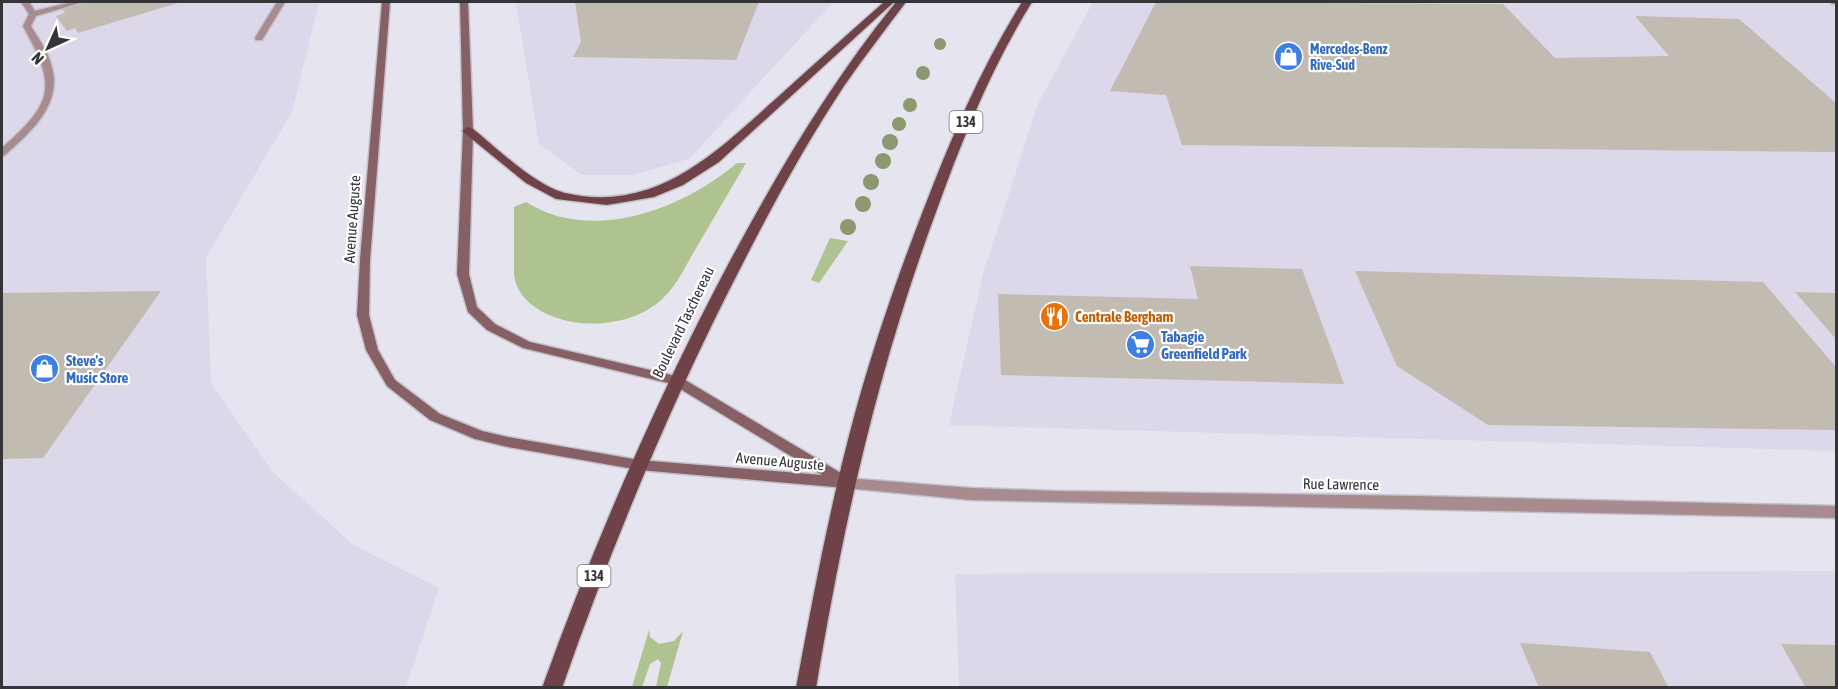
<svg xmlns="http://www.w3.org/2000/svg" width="1838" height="689" viewBox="0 0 1838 689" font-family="'Asap Condensed',sans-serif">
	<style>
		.built { fill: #dcd7e9 }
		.green { fill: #aec390 }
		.building { fill: #c1bbb1 }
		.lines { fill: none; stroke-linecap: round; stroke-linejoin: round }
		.lane-casing { stroke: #c3c1ca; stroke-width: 3 }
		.street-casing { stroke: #c3c1ca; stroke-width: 3 }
		.secondary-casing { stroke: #c3c1ca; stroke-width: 3 }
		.primary-casing { stroke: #c3c1ca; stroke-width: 3 }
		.lane { fill: #a78b8e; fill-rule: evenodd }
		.street { fill: #a78b8e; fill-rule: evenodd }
		.secondary { fill: #876065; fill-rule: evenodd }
		.primary { fill: #6f4248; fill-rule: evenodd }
		.tree { fill: #8b9870 }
		.labels { text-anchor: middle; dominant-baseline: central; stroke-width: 4.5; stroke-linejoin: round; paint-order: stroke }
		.far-shop-label { font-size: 14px; font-weight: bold; fill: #366cbe; stroke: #fff; text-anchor: start }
		.shield { fill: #fff; stroke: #727174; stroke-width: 1.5 }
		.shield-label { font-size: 14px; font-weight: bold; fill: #353438 }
		.street-label { font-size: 15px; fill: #353438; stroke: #fff }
		.food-label { font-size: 15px; font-weight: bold; fill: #c56008; stroke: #fff; text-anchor: start }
		.shop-label { font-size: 15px; font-weight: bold; fill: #366cbe; stroke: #fff; text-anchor: start }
	</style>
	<rect width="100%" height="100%" fill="#e6e4ef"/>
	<!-- built -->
	<g class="built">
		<path d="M2,2H319L292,112L206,257L211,383L272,471L353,545L439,588L406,687H2Z"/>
		<path d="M516,2H833L689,159L632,175H582L539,144Z"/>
		<path d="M1093,2H1836V451L949,425L983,274L1038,104Z"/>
		<path d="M1836,571V687H959L955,574Z"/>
	</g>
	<!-- green -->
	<g class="green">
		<path d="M737,163H746C729,192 712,221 695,250C685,267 676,287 661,300C635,324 589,329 557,318C536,311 517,297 514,275V207L526,202C592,244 683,209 737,163Z"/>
		<path d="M830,238L848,241L819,283L811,280Z"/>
		<path d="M649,630L650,637L659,644L674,641L683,631L667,687H656L661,663L658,659L650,664L642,687H632Z"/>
	</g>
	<!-- building -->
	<g class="building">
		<path d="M87,2H181L78,33L75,28L67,31L56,16L65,13L62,9Z"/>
		<path d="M575,2H759L736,60L573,57L581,42Z"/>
		<path d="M1156,2L1503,4L1555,58L1669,56L1635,16L1739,19L1836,103V152L1182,145L1166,95L1110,91Z"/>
		<path d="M1190,266L1302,269L1344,384L1001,375L998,294L1198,299Z"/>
		<path d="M1355,271L1763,282L1836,367V430L1488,425L1397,366Z"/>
		<path d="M161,291L43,458L2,459V293Z"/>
		<path d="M1795,292L1836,293V339Z"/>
		<path d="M1520,643L1650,652L1669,688H1539Z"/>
		<path d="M1781,644L1836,645V688H1806Z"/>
	</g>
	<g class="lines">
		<defs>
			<g id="lane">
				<path d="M21,2H29L35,11L72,2H83L36,16L31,26C38,38 47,50 51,64C64,103 32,131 5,155L2,156V148C54,102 57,87 23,26L29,14Z"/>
				<path d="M277,2H285L262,40H256L255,38Z"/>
			</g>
			<g id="street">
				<path d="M1831,2H1836V4H1832Z"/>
				<path d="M846,478L971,488L1056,491L1417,496L1836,506V518L971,500L846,488L841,487L839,483L841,479Z"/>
			</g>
			<path id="secondary" d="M382,2H390L370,260L369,315L378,350L395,380L440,414L482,431L508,437L639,460L822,475L672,384L523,348L487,330L468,312L457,274L463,131L460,2H468L473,131L469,274L477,307L495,324L530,342L680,377L851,479L853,483L851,487L846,488L639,470L508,447L475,439L430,420L387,386L366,350L357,315L360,260Z"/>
			<g id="primary">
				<path d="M884,2H894L719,162L683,185L654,197L607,205L556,199L526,183L462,131L468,127L472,128C497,148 534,185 565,193C657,214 717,151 779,96C814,64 849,33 884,2Z"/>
				<path d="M896,2H906C885,30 864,57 844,86C807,142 774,202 743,263C672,400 613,542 562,688H542C595,541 657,398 730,261C779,170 831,82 896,2Z"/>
				<path d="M1022,2H1032C991,68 962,140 936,212C877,371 844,521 816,688H796C813,597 830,506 854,417C873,347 897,278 923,211C951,138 981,68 1022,2Z"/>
			</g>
		</defs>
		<!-- lane casing -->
		<use href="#lane" class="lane-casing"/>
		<!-- street casing -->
		<use href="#street" class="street-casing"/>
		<!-- secondary casing -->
		<use href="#secondary" class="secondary-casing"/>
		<!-- primary casing -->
		<use href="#primary" class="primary-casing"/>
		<!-- lane -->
		<use href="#lane" class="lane"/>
		<!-- street -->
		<use href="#street" class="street"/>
		<!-- secondary -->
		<use href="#secondary" class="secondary"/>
		<!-- primary -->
		<use href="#primary" class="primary"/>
	</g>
	<!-- trees -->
	<g class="tree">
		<circle cx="940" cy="44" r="6"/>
		<circle cx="923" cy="73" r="7"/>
		<circle cx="910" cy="105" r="7"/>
		<circle cx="899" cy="124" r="7"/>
		<circle cx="890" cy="142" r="8"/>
		<circle cx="883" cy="161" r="8"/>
		<circle cx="871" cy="182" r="8"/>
		<circle cx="863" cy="204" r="8"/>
		<circle cx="848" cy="227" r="8"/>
	</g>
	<!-- icons -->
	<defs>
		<symbol id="shop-disc" viewBox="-11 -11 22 22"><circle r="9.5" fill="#3f7fe0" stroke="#fff"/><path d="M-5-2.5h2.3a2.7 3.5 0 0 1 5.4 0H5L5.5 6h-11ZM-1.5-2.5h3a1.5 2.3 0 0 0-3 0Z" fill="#fff"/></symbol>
		<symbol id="restaurant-disc" viewBox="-11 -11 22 22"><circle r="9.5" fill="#e8710a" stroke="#fff"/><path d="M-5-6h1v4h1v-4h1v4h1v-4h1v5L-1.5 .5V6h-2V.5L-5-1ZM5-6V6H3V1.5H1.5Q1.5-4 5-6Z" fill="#fff"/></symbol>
		<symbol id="supermarket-disc" viewBox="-11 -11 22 22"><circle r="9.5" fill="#3f7fe0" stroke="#fff"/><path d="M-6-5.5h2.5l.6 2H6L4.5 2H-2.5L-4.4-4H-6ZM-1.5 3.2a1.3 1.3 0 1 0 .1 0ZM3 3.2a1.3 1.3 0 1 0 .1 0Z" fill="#fff"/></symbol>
	</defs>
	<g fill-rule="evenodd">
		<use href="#shop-disc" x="1272" y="40" width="33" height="33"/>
		<use href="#restaurant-disc" x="1038" y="300" width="33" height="33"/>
		<use href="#supermarket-disc" x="1124" y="328" width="33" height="33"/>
		<use href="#shop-disc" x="28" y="352" width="33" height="33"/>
	</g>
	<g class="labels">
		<!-- far-shop labels -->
		<g class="far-shop-label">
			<text x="1310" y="49">Mercedes-Benz<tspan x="1310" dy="16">Rive-Sud</tspan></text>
		</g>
		<!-- shield labels -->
		<g class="shield">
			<rect x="949.5" y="111" width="33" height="22" rx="4.5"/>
			<rect x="577.5" y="565" width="33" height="22" rx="4.5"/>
		</g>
		<g class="shield-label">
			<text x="966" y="122">134</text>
			<text x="594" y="576">134</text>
		</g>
		<!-- street labels -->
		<g class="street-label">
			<text transform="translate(352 219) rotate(-86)">Avenue Auguste</text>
			<text transform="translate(683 322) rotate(-64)">Boulevard Taschereau</text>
			<text transform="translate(780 461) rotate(5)">Avenue Auguste</text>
			<text transform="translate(1341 484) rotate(1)">Rue Lawrence</text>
		</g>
		<!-- food labels -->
		<g class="food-label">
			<text x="1075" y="316">Centrale Bergham</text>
		</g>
		<!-- shop labels -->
		<g class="shop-label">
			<text x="1161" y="336">Tabagie<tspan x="1161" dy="17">Greenfield Park</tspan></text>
			<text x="66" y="360">Steve's<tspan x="66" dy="17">Music Store</tspan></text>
		</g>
	</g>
	<!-- border -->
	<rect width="1838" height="689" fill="none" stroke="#353438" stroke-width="6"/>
	<!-- north arrow -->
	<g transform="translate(48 48) rotate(225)" stroke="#ffffff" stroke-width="4.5" paint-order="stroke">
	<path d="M0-4.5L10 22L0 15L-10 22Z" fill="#353438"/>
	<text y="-9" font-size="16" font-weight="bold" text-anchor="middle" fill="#353438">N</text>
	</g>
</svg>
